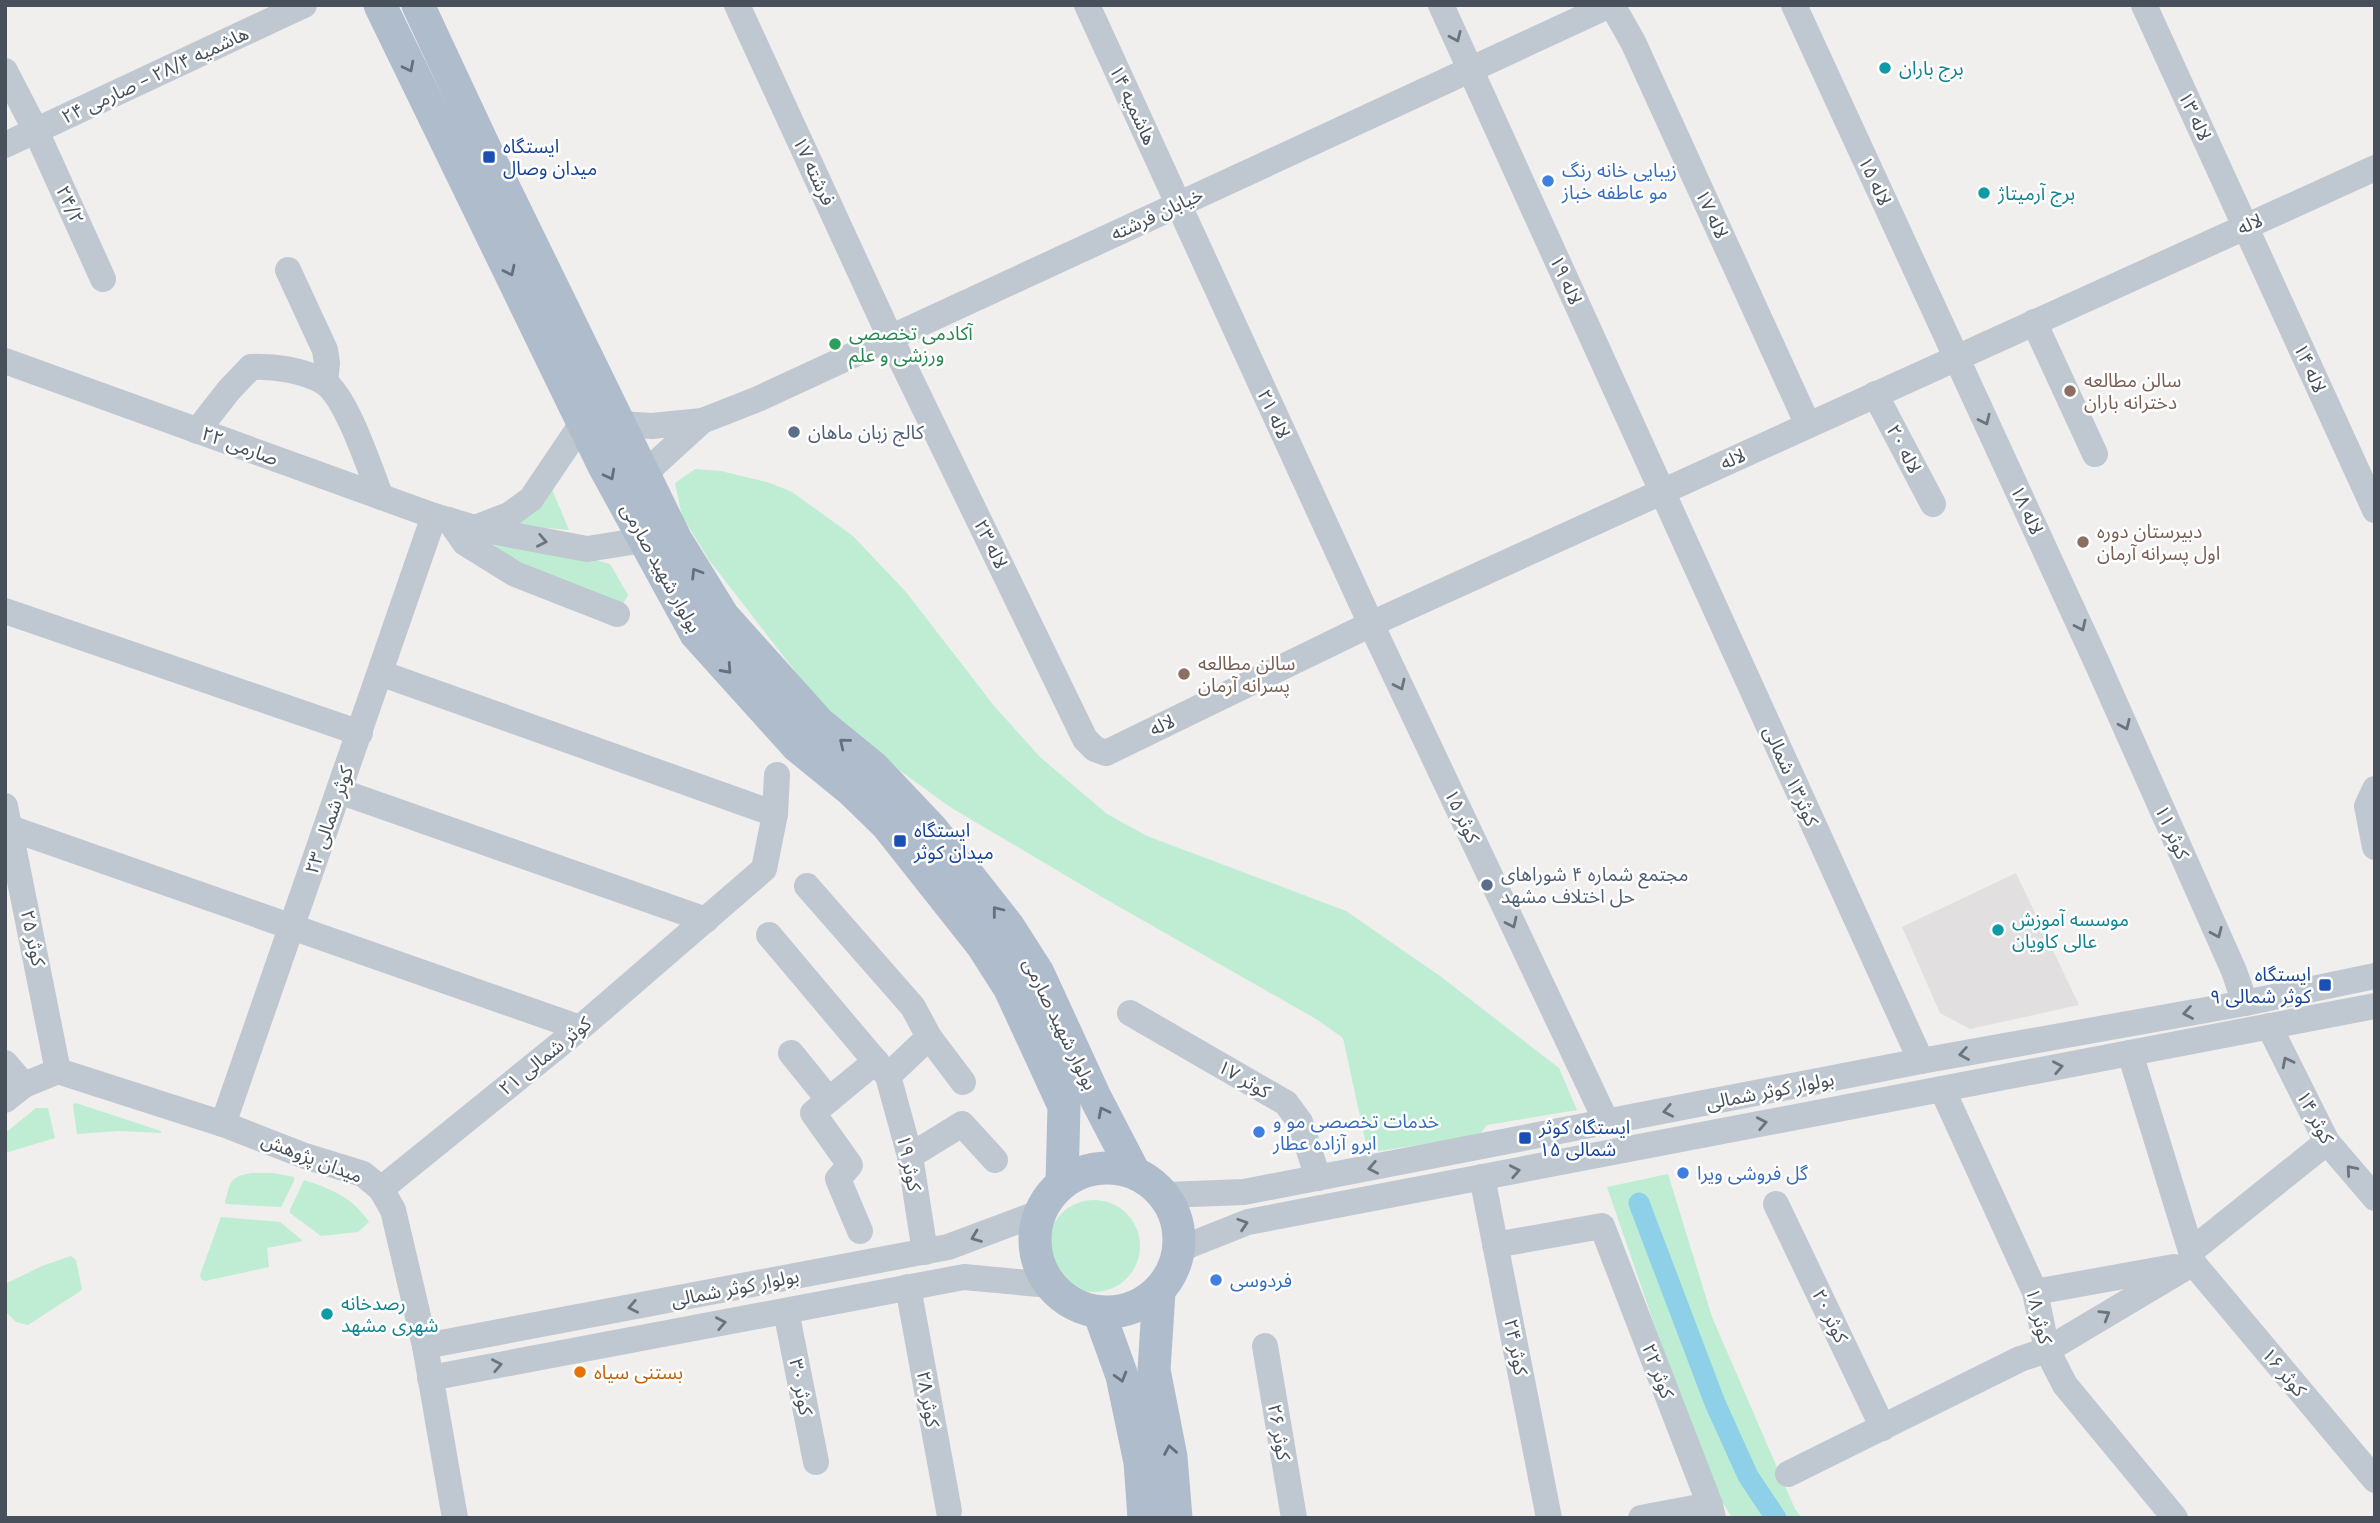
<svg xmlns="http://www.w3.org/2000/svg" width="2380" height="1523" viewBox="0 0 2380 1523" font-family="'DM Sans','Noto Sans Arabic',sans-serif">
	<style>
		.education { fill: #e2dfe0 }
		.green { fill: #beedd3 }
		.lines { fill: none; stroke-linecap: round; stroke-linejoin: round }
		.canal { stroke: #8dd0e8; stroke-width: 21 }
		.minor { stroke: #bfc8d0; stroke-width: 26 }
		.major { stroke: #afbccc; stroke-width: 33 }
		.oneway { stroke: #6b747e }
		.oneway2 { stroke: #66707d }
		.culture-dot { fill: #0f9aa8; stroke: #fff; stroke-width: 2.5 }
		.transit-dot { fill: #1a4fb4; stroke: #fff; stroke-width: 2.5 }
		.shop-dot { fill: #3f7fe0; stroke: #fff; stroke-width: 2.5 }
		.leisure-dot { fill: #2e9e5b; stroke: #fff; stroke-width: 2.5 }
		.education-dot { fill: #8d6e63; stroke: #fff; stroke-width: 2.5 }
		.service-dot { fill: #5c6f8a; stroke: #fff; stroke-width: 2.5 }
		.food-dot { fill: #e8710a; stroke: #fff; stroke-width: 2.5 }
		.labels { text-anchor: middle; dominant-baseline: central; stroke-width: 5; stroke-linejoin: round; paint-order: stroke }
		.culture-label { font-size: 19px; fill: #0d838f; stroke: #fff; text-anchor: start }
		.street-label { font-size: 19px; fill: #47505b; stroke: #fff }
		.transit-label { font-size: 19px; fill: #164399; stroke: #fff; text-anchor: start }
		.shop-label { font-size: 19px; fill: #366cbe; stroke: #fff; text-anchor: start }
		.leisure-label { font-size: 19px; fill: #27864d; stroke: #fff; text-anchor: start }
		.education-label { font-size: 19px; fill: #785e54; stroke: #fff; text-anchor: start }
		.service-label { font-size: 19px; fill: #4e5e75; stroke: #fff; text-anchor: start }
		.food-label { font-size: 19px; fill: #c56008; stroke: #fff; text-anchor: start }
	</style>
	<rect width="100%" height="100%" fill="#f1eeee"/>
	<!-- education -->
	<path class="education" d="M2016,873L2079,1005L1970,1029L1940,1013L1902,927Z"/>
	<!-- green -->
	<g class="green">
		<path d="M695,469L721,471L770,483L792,492L853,536L906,592L995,707L1040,757L1107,814L1147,836L1346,911L1440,976L1559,1068L1577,1110L1487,1125L1479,1135L1368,1153L1343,1038L1316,1019L1102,897L950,807L859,741L819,702L709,560L682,516L675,483Z"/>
		<path d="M551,487L569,530L512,525Z"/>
		<path d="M492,540L578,555L610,564L628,595L620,609L493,555Z"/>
		<path d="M76,1103L161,1131V1133L119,1131L77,1134L73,1105Z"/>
		<path d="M36,1108H48L55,1138L5,1153V1133Z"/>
		<path d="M252,1173H273L294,1177V1181L281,1207L226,1204L225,1202C231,1181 229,1177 252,1173Z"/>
		<path d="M1668,1174L1712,1317L1795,1509L1802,1518H1732L1720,1498L1660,1341L1607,1187Z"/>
		<path d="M304,1180C331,1189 352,1197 369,1222L358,1232L321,1236L290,1213V1210Z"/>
		<circle cx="1094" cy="1246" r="46"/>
		<path d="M221,1217L280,1222L303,1241L267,1248L269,1267L205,1281L201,1279L200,1275Z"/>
		<path d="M71,1256L76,1260L82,1289L79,1292L28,1325L16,1322L5,1311V1284L42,1266Z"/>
	</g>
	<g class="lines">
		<!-- canal -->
		<path class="canal" d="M1639,1203L1715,1403L1748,1476L1776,1518"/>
		<!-- minor -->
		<g class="minor">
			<path d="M737,5L890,337L1085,739L1095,749L1106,753L1371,624L2375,168"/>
			<path d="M1087,5L1371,624L1607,1123"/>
			<path d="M1441,5L1921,1061"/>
			<path d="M1612,5L1633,42L1808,425"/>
			<path d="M1794,5L2097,663L2234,971L2245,1003"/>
			<path d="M2144,5L2375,510"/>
			<path d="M5,71L36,131L103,279"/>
			<path d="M5,145L304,5"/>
			<path d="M288,270L325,350L327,363L325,383"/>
			<path d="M2034,322L2095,454"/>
			<path d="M5,361L434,516L475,528L587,549L644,540"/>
			<path d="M1875,394L1933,504"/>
			<path d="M620,424L652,426L702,421L758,399L1610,5"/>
			<path d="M197,431L229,390L251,367C274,366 303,370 324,382C347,397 370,470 381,497"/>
			<path d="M645,476L655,464L702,421"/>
			<path d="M449,520L465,543L515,574L617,614"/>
			<path d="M475,528L509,515L531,499L583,422"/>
			<path d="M5,611L360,733"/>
			<path d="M380,673L775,814"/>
			<path d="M2375,789L2367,806L2375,847"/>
			<path d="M339,791L706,920"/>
			<path d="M5,806L58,1071"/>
			<path d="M10,828L580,1028"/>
			<path d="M807,886L913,1007L929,1037L963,1082"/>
			<path d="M769,935L888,1076L910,1156L925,1252"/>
			<path d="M1130,1013L1286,1103L1300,1122L1318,1178"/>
			<path d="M2269,1026L2327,1142L2375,1198"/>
			<path d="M791,1053L829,1100"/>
			<path d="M2130,1053L2191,1251"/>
			<path d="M5,1063L24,1085"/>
			<path d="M888,1076L929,1037"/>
			<path d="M1942,1089L2035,1292L2047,1350L2065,1385L2175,1518"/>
			<path d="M5,1100L24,1085L58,1071L223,1124L305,1156L363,1174L381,1189L393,1210L425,1346L455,1518"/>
			<path d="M223,1124L434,516"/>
			<path d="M910,1156L962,1124L995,1160"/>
			<path d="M1482,1177L1549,1518"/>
			<path d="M381,1189L580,1028L764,869L775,814L777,775"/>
			<path d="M1165,1195L1244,1192L1921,1061L2245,1003L2375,976"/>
			<path d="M1776,1204L1883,1428"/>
			<path d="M860,1231L838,1179L850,1165L813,1113L876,1061"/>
			<path d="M1495,1245L1602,1226L1710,1505L1713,1518"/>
			<path d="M1180,1249L1248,1222L2375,1006"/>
			<path d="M2193,1263L2375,1480"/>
			<path d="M2193,1263L2191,1251L2327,1142"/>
			<path d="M908,1287L949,1511"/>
			<path d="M2035,1292L2174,1267"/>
			<path d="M786,1311L816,1462"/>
			<path d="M425,1346L948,1247L1039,1213"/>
			<path d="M1265,1346L1294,1518"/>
			<path d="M430,1378L964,1277L1050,1285"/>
			<path d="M1788,1474L2020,1359L2047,1350L2193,1263"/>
			<path d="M1641,1518L1710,1505"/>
		</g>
		<!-- major -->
		<g class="major">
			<path d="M380,5L604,466L696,634L797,746L851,790L887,825L982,945L1010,989L1064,1106L1062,1183"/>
			<path d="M418,5L489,157L676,540L723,616L819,723L873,767L931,828L1008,926L1038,973L1094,1095L1134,1172"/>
			<circle cx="1107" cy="1240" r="72"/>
			<path d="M1159,1292L1154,1370L1171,1457L1176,1518"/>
			<path d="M1099,1312L1122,1376L1140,1462L1144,1518"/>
		</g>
	</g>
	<!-- one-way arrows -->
	<defs><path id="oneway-chevron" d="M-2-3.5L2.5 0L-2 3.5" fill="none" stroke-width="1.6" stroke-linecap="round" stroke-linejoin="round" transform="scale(1.75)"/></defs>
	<g class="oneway">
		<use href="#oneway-chevron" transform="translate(1456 37) rotate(66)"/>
		<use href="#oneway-chevron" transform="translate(1985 420) rotate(65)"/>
		<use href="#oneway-chevron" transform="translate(542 541) rotate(11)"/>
		<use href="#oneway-chevron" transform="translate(2081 626) rotate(65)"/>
		<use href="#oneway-chevron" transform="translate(1400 685) rotate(65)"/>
		<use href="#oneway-chevron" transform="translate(2125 725) rotate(66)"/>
		<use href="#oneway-chevron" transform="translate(1512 923) rotate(65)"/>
		<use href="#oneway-chevron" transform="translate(2217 933) rotate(66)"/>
		<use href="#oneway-chevron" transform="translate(2188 1013) rotate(170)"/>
		<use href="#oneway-chevron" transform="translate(1964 1054) rotate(170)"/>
		<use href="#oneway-chevron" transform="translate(2287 1062) rotate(-117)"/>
		<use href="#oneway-chevron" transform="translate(2058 1067) rotate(-11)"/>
		<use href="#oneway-chevron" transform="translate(1668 1111) rotate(169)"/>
		<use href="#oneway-chevron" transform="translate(1762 1123) rotate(-11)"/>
		<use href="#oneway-chevron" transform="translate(1373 1168) rotate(169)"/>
		<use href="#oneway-chevron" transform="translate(2351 1170) rotate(-131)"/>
		<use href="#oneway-chevron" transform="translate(1515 1171) rotate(-11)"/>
		<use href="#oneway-chevron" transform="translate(1243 1224) rotate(-18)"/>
		<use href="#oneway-chevron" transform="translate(976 1237) rotate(159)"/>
		<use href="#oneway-chevron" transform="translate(633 1307) rotate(169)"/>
		<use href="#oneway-chevron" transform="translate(2105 1315) rotate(-31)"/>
		<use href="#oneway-chevron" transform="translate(721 1323) rotate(-11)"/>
		<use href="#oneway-chevron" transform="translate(497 1365) rotate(-11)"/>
	</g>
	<g class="oneway2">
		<use href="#oneway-chevron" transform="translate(409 67) rotate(63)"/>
		<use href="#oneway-chevron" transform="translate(510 271) rotate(64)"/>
		<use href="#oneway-chevron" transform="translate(610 475) rotate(62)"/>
		<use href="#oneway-chevron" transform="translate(696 573) rotate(-122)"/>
		<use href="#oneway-chevron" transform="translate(727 669) rotate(48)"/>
		<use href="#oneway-chevron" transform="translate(844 743) rotate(-141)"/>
		<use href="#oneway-chevron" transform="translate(997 911) rotate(-128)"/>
		<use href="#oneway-chevron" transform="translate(1103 1112) rotate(-117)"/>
		<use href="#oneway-chevron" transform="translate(1121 1377) rotate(74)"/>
		<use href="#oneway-chevron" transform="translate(1170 1450) rotate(-100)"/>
	</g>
	<!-- markers -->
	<g class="culture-dot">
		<circle cx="1885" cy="68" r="7"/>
		<circle cx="1984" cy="193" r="7"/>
		<circle cx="1998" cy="930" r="7"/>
		<circle cx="327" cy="1314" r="7"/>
	</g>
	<g class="transit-dot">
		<rect x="482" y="150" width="14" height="14" rx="3.5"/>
		<rect x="893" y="834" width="14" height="14" rx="3.5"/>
		<rect x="2318" y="978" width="14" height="14" rx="3.5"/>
		<rect x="1518" y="1131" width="14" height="14" rx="3.5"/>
	</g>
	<g class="shop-dot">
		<circle cx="1548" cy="181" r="7"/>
		<circle cx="1259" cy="1132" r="7"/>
		<circle cx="1683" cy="1173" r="7"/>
		<circle cx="1216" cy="1280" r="7"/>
	</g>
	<circle class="leisure-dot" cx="835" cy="344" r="7"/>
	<g class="education-dot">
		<circle cx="2070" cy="391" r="7"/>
		<circle cx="2083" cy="542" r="7"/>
		<circle cx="1184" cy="674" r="7"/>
	</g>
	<g class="service-dot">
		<circle cx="794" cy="432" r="7"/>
		<circle cx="1487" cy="885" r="7"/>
	</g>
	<circle class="food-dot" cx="580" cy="1372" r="7"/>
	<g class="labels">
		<!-- culture labels -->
		<g class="culture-label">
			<text x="1899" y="68">برج باران</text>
			<text x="1998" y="193">برج آرمیتاژ</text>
			<text x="2012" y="919">موسسه آموزش<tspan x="2012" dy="22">عالی کاویان</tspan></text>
			<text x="341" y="1303">رصدخانه<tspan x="341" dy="22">شهری مشهد</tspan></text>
		</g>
		<!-- street labels -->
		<g class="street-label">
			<text transform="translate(155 75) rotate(-25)">هاشمیه ۲۸/۴ - صارمی ۲۴</text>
			<text transform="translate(1133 105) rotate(65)">هاشمیه ۱۴</text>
			<text transform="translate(2195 116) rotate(65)">لاله ۱۳</text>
			<text transform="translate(814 171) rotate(65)">فرشته ۱۷</text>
			<text transform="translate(1875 181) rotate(65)">لاله ۱۵</text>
			<text transform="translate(70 205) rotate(65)">۲۴/۲</text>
			<text transform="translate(1157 214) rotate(-25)">خیابان فرشته</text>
			<text transform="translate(1712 214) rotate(65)">لاله ۱۷</text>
			<text transform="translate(2250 224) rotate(-24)">لاله</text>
			<text transform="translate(1566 280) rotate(66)">لاله ۱۹</text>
			<text transform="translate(2310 368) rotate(66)">لاله ۱۴</text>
			<text transform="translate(1274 414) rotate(65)">لاله ۲۱</text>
			<text transform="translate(240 446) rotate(20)">صارمی ۲۲</text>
			<text transform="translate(1904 449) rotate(62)">لاله ۲۰</text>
			<text transform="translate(1733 459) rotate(-24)">لاله</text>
			<text transform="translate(2027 510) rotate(65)">لاله ۱۸</text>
			<text transform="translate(991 544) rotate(64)">لاله ۲۳</text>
			<text transform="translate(661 568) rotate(61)">بولوار شهید صارمی</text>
			<text transform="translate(1162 725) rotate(-26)">لاله</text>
			<text transform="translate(1791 776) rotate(66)">کوثر۱۳ شمالی</text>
			<text transform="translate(1462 816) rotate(65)">کوثر ۱۵</text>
			<text transform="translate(329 820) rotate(-71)">کوثر شمالی ۲۳</text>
			<text transform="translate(2172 832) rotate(66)">کوثر ۱۱</text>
			<text transform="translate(33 938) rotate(78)">کوثر ۲۵</text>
			<text transform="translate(1060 1024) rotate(64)">بولوار شهید صارمی</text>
			<text transform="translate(545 1056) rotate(-39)">کوثر شمالی ۲۱</text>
			<text transform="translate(1244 1079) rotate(30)">کوثر ۱۷</text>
			<text transform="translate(1770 1091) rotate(-11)">بولوار کوثر شمالی</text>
			<text transform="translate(2315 1117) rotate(62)">کوثر ۱۴</text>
			<text transform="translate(312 1158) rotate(21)">میدان پژوهش</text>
			<text transform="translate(909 1163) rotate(78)">کوثر ۱۹</text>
			<text transform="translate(735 1288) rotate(-11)">بولوار کوثر شمالی</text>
			<text transform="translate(1830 1316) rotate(64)">کوثر ۲۰</text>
			<text transform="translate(2039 1316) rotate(76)">کوثر ۱۸</text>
			<text transform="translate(1516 1347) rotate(79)">کوثر ۲۴</text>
			<text transform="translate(1658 1371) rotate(69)">کوثر ۲۲</text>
			<text transform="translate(2284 1372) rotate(50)">کوثر ۱۶</text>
			<text transform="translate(801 1387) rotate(79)">کوثر ۳۰</text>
			<text transform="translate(928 1399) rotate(80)">کوثر ۲۸</text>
			<text transform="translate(1279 1432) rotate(80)">کوثر ۲۶</text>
		</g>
		<!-- transit labels -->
		<g class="transit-label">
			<text x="503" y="146">ایستگاه<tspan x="503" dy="22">میدان وصال</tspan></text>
			<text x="914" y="830">ایستگاه<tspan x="914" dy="22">میدان کوثر</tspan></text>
			<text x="2311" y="974" text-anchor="end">ایستگاه<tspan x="2311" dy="22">کوثر شمالی ۹</tspan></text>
			<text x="1539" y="1127">ایستگاه کوثر<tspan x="1539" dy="22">شمالی ۱۵</tspan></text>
		</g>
		<!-- shop labels -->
		<g class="shop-label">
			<text x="1562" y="170">زیبایی خانه رنگ<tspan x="1562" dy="22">مو عاطفه خباز</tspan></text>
			<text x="1273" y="1121">خدمات تخصصی مو و<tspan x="1273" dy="22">ابرو آزاده عطار</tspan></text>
			<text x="1697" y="1173">گل فروشی ویرا</text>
			<text x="1230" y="1280">فردوسی</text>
		</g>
		<!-- leisure labels -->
		<g class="leisure-label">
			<text x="849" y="333">آکادمی تخصصی<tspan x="849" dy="22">ورزشی و علم</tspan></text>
		</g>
		<!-- education labels -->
		<g class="education-label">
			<text x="2084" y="380">سالن مطالعه<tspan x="2084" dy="22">دخترانه باران</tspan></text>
			<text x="2097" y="531">دبیرستان دوره<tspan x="2097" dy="22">اول پسرانه آرمان</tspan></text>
			<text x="1198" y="663">سالن مطالعه<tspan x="1198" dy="22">پسرانه آرمان</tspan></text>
		</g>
		<!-- service labels -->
		<g class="service-label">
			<text x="808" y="432">کالج زبان ماهان</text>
			<text x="1501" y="874">مجتمع شماره ۴ شوراهای<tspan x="1501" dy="22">حل اختلاف مشهد</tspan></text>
		</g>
		<!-- food labels -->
		<g class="food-label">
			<text x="594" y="1372">بستنی سیاه</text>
		</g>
	</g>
	<!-- border -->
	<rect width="2380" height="1523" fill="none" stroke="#47505b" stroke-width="14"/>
</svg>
